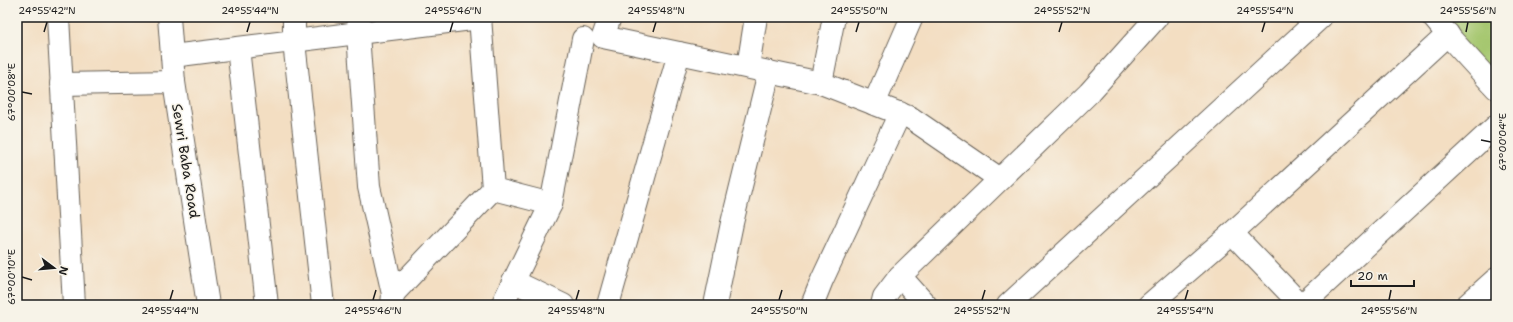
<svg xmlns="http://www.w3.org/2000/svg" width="1513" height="322" viewBox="0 0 1513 322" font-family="'Shantell Sans',sans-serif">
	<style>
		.green { fill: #a6c770; stroke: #617246 }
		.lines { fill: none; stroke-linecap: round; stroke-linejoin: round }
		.minor-casing { stroke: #676056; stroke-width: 24 }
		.minor { stroke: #fff; stroke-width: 22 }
		.ticks { fill: none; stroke: #1c1c1c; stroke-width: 1.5 }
		.labels { text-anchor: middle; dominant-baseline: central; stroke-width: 3; stroke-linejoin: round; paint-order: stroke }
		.street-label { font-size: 14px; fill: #1c1c1c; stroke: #f7f3e8 }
		.neatline { fill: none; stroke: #1c1c1c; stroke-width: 1.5 }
		.ticks-label { font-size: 10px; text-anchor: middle; fill: #1c1c1c }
	</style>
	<rect width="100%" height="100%" fill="#f7f3e8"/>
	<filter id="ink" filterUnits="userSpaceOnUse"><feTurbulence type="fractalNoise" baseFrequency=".025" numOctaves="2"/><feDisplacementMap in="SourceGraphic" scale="8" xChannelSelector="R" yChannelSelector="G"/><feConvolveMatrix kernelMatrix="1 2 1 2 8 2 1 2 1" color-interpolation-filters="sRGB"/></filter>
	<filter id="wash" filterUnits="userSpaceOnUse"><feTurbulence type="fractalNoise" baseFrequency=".012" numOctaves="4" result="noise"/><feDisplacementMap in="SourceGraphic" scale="16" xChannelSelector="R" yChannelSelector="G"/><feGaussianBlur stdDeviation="0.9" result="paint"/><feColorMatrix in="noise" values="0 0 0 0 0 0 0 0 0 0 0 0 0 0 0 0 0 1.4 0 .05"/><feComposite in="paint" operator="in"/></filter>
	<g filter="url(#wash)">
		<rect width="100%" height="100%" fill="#f3dec2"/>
		<!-- green -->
		<path class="green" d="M1433,17H1496V84Z"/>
	</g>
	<g filter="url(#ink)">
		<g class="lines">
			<defs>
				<g id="minor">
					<path d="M58,17L74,305"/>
					<path d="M169,17L174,82L208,305"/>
					<path d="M294,17V42L323,305"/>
					<path d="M359,17L358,34L369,187L393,294L392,305"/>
					<path d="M480,17L493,189L551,204"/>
					<path d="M610,17L603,37L821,83L911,118L1000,179"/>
					<path d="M1433,17L1453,41L1496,88"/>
					<path d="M238,48L267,305"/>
					<path d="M172,56L480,18"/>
					<path d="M748,67L756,17"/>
					<path d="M821,83L834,17"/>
					<path d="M61,84L174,82"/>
					<path d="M874,104L912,17"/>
					<path d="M1232,233L1301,305"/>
					<path d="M900,276L926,305"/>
					<path d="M513,281L563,305"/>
					<path d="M393,294L493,189"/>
					<path d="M502,305L551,204L583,39"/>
					<path d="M608,305L679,53"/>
					<path d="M715,305L732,223L769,72"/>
					<path d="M812,305L822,280L900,113"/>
					<path d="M882,305L884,297L900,276L1089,93L1157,17"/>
					<path d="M1008,305L1321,17"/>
					<path d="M1149,305L1232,233L1448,34"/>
					<path d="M1302,305L1496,126"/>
					<path d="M1467,305L1496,279"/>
				</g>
			</defs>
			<!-- minor casing -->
			<use href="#minor" class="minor-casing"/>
			<!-- minor -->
			<use href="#minor" class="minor"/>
		</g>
	</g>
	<!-- ticks -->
	<path class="ticks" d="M44,32L47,22M247,32L250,22M450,32L453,22M653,32L656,22M856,32L859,22M1059,32L1062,22M1262,32L1265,22M1466,32L1468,22M22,92L32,94M1481,140L1491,142M22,277L32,280M170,300L173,290M373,300L376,290M576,300L579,290M779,300L782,290M982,300L985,290M1185,300L1188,290M1389,300L1391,290"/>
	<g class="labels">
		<!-- street labels -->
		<g class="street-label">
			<text transform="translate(186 161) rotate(81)">Sewri Baba Road</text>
		</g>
	</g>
	<!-- margin -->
	<rect width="1513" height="322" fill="none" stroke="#f7f3e8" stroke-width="44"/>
	<!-- north arrow -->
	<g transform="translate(54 268) rotate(106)" stroke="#f7f3e8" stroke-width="3" paint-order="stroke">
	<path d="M0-3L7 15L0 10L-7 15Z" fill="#1c1c1c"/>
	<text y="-6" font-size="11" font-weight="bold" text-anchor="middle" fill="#1c1c1c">N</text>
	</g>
	<!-- scale -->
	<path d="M1351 280v6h63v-6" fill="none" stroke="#1c1c1c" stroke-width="2"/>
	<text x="1357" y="280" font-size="12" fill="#1c1c1c" stroke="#f7f3e8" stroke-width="3" paint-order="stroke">20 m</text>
	<rect x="22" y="22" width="1469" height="278" class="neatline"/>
	<g class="ticks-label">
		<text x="47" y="14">24°55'42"N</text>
		<text x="250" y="14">24°55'44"N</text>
		<text x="453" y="14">24°55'46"N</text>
		<text x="656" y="14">24°55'48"N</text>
		<text x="859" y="14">24°55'50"N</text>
		<text x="1062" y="14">24°55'52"N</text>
		<text x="1265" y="14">24°55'54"N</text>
		<text x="1468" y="14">24°55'56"N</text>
		<text transform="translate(11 92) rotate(-90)" y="4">67°00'08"E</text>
		<text transform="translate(1502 142) rotate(-90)" y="4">67°00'04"E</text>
		<text transform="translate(11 277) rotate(-90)" y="4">67°00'10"E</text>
		<text x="170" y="314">24°55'44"N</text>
		<text x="373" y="314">24°55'46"N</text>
		<text x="576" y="314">24°55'48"N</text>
		<text x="779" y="314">24°55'50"N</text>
		<text x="982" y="314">24°55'52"N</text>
		<text x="1185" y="314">24°55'54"N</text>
		<text x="1389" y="314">24°55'56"N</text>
	</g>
</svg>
